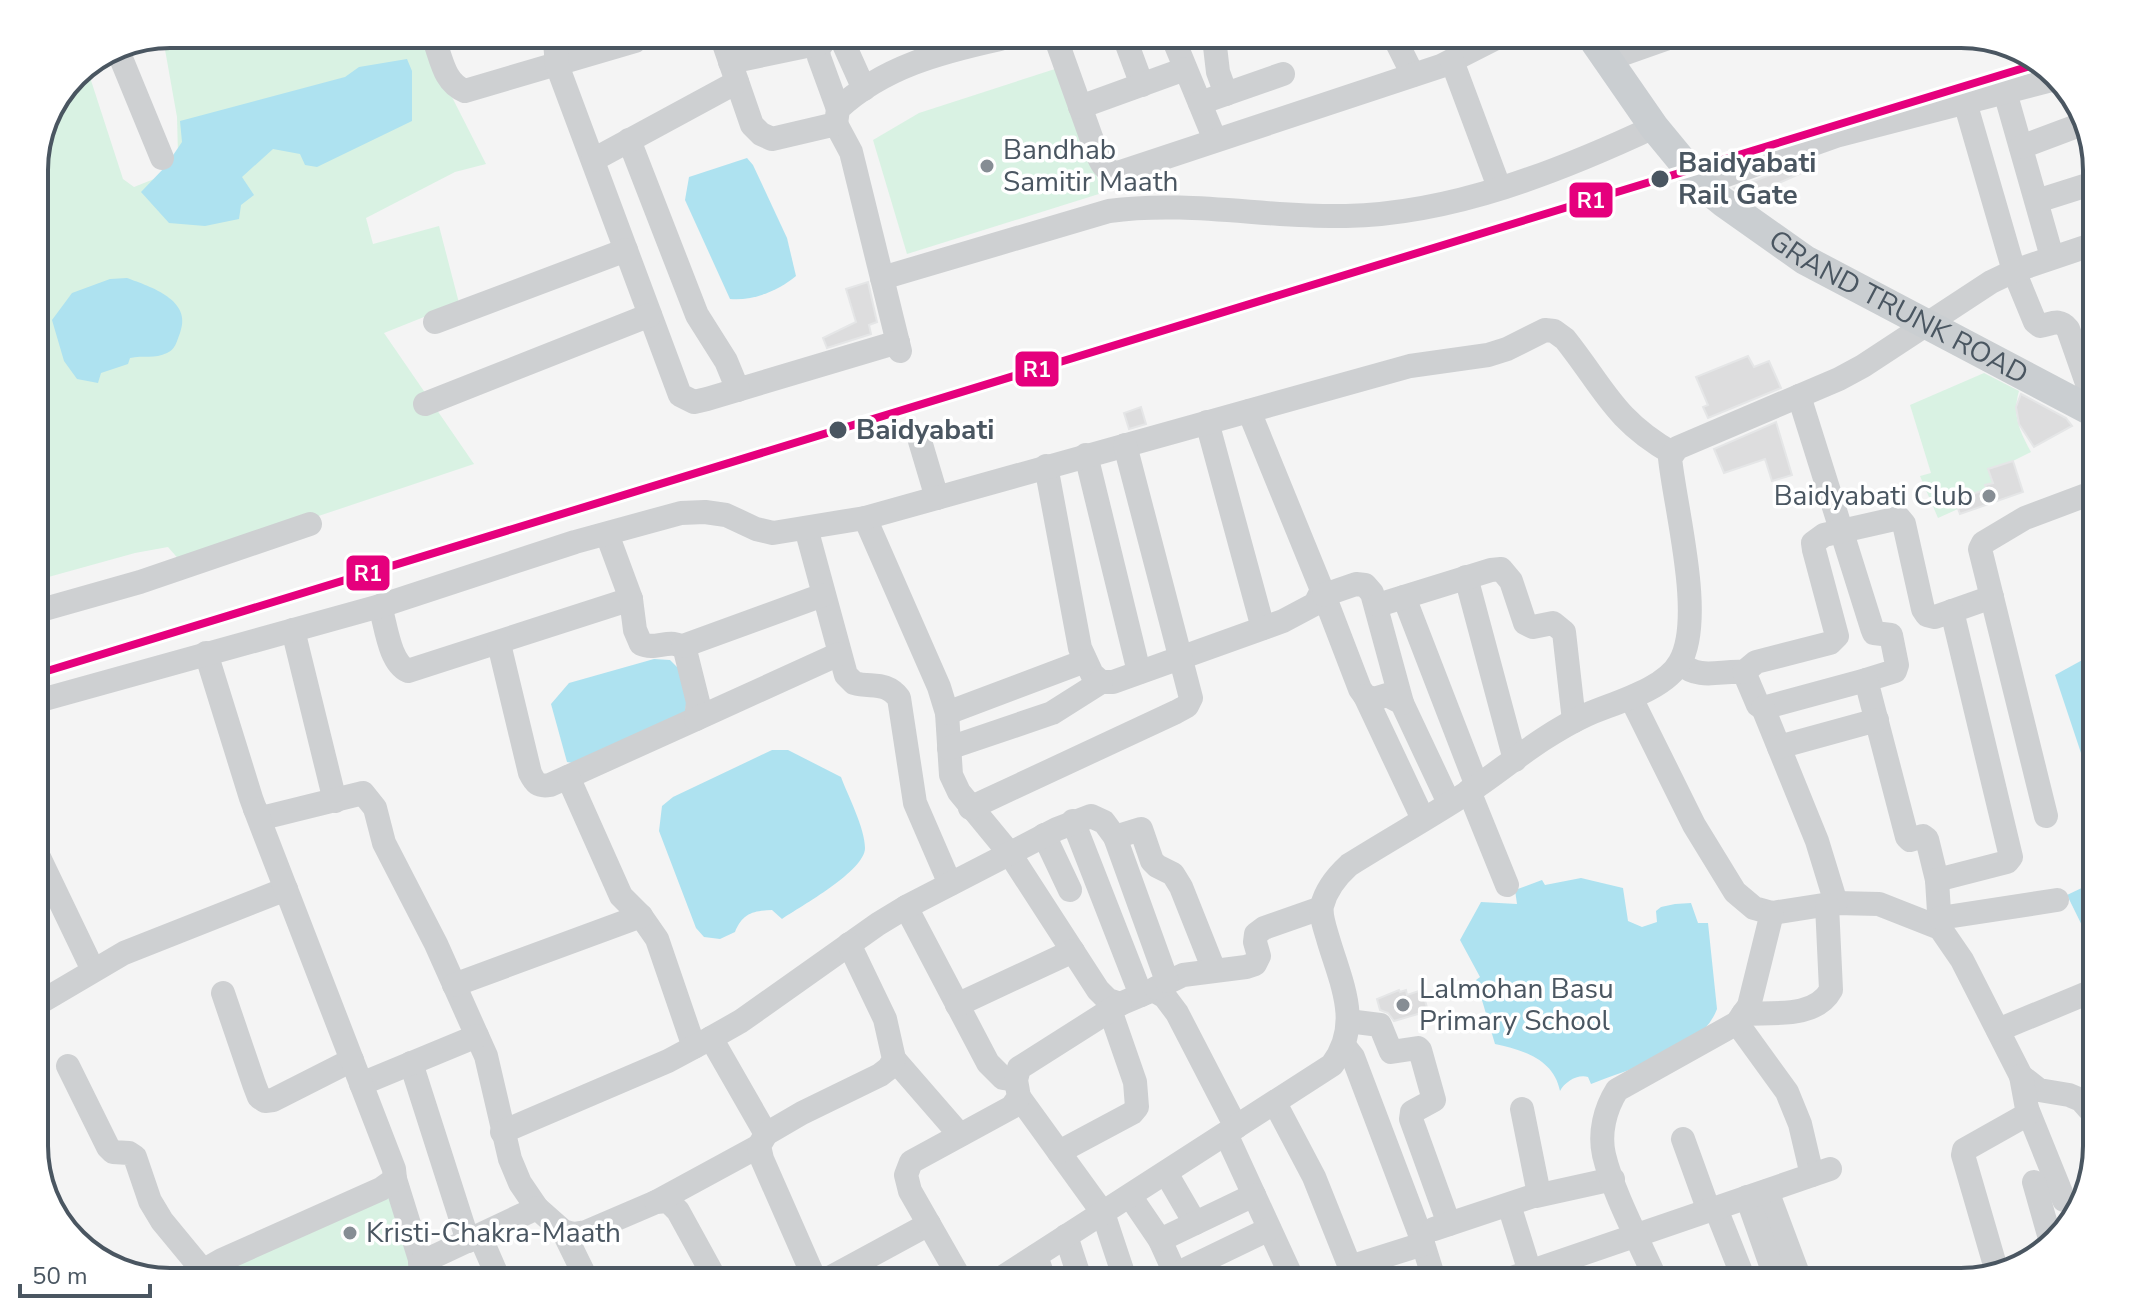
<svg xmlns="http://www.w3.org/2000/svg" width="2131" height="1316" viewBox="0 0 2131 1316" font-family="'Nunito Sans',sans-serif">
	<style>
		.green { fill: #d9f2e3 }
		.water { fill: #aee2f0 }
		.building { fill: #ddddde; stroke: #e5e6e7; stroke-width: 2 }
		.lines { fill: none; stroke-linecap: round; stroke-linejoin: round }
		.minor { stroke: #ced0d2; stroke-width: 24 }
		.major { stroke: #caced1; stroke-width: 30 }
		.rail-1-casing { stroke: #fff; stroke-width: 14 }
		.rail-1 { stroke: #e5007d; stroke-width: 8 }
		.poi-dot { fill: #868d94; stroke: #fff; stroke-width: 3 }
		.stop-dot { fill: #4a5661; stroke: #fff; stroke-width: 3 }
		.labels { text-anchor: middle; dominant-baseline: central; stroke-width: 7; stroke-linejoin: round; paint-order: stroke }
		.poi-label { font-size: 28px; fill: #4a5661; stroke: #fff; text-anchor: start }
		.stop-label { font-size: 28px; font-weight: bold; fill: #4a5661; stroke: #fff; text-anchor: start }
		.street-label { font-size: 28px; fill: #4a5661; stroke: #fff }
		.rim { fill: none; stroke: #4a5661; stroke-width: 4 }
		.line-badge { stroke: #fff; stroke-width: 3 }
		.badge-label { font-size: 22px; text-anchor: middle; font-weight: bold; fill: #fff }
	</style>
	<rect width="100%" height="100%" fill="#f4f4f4"/>
	<!-- green -->
	<g class="green">
		<path d="M424,42L486,164L455,172L366,218L373,244L439,226L459,303L384,333L474,464L181,562L168,547L135,553L34,581V162L74,74L86,65L123,179L134,187L169,173L178,155L177,117L164,44Z"/>
		<path d="M1055,69L1064,75L1102,193L907,254L873,140L919,113Z"/>
		<path d="M1984,373L2019,391C2012,415 2019,430 2031,452L2013,461L1989,469L1993,483L1985,485L1987,489L1955,500L1958,509L1938,518L1920,476L1931,473L1910,405Z"/>
		<path d="M388,1191L418,1282H211L208,1276Z"/>
	</g>
	<!-- water -->
	<g class="water">
		<path d="M407,59L412,71V121L317,167L305,165L300,154L273,149L242,177L254,195L241,205L239,219L205,226L169,223L141,192L165,167L182,142L180,121L345,77L359,67Z"/>
		<path d="M747,158L753,165L787,238L796,276C778,291 753,301 730,299L685,200L689,177Z"/>
		<path d="M127,278C151,287 193,300 180,333C177,341 175,350 167,353C155,359 143,355 130,358L128,364L101,373L98,383L77,379L64,361L52,320L72,293L110,279Z"/>
		<path d="M2097,652V771L2081,753L2055,675Z"/>
		<path d="M654,659L670,660L689,679L684,722L584,765L567,762L551,704L569,683Z"/>
		<path d="M772,750H788L841,777C848,796 865,828 865,848C865,871 801,906 782,919L772,910C753,911 743,913 735,932L720,939L704,937L696,928L659,831L662,806L673,797Z"/>
		<path d="M2097,865V956L2067,895L2088,885Z"/>
		<path d="M1581,878L1623,888L1628,921L1642,927L1657,922L1656,911L1661,907L1675,904L1691,903L1698,923H1708L1717,1009C1702,1051 1630,1068 1591,1084L1588,1077C1577,1074 1565,1082 1560,1091C1554,1059 1523,1050 1495,1044L1476,980L1480,977L1460,940L1481,902L1517,904L1515,890L1542,880L1545,885Z"/>
	</g>
	<!-- building -->
	<g class="building">
		<path d="M1801,164L1804,172L1747,197L1734,188Z"/>
		<path d="M868,282L877,322L869,325L871,334L827,348L823,338L856,322L846,289Z"/>
		<path d="M1748,356L1754,367L1769,361L1781,388L1708,418L1703,407L1708,405L1696,377Z"/>
		<path d="M2021,394L2066,418L2072,426L2034,447L2019,424L2016,407Z"/>
		<path d="M1141,407L1146,424L1129,429L1124,413Z"/>
		<path d="M1776,422L1792,475L1772,481L1765,459L1724,473L1714,449Z"/>
		<path d="M2013,461L2023,492L1960,514L1955,500L1987,489L1985,485L1993,483L1988,469Z"/>
		<path d="M1399,990L1400,992L1406,990L1407,995L1422,990L1428,1011L1394,1021L1388,1013L1380,1010L1377,999Z"/>
	</g>
	<g class="lines">
		<!-- minor -->
		<g class="minor">
			<path d="M1394,37L1413,75"/>
			<path d="M1173,38L1215,140"/>
			<path d="M1214,38L1218,72L1226,94"/>
			<path d="M1056,39L1096,151C1101,162 1104,172 1118,173L1441,66L1498,37"/>
			<path d="M1125,39L1142,85"/>
			<path d="M825,40L818,49L819,57L838,109"/>
			<path d="M842,40L864,89"/>
			<path d="M723,41L752,125L761,134L772,139L836,124L851,152L900,351"/>
			<path d="M435,42C442,62 445,83 465,91L635,41"/>
			<path d="M555,42L557,65L680,395L694,402L707,399L898,342"/>
			<path d="M116,46L162,158"/>
			<path d="M1606,60L1674,36"/>
			<path d="M1452,61L1499,187"/>
			<path d="M730,62L821,43"/>
			<path d="M2005,92L2052,257"/>
			<path d="M1965,102L2014,271L2035,322L2040,326C2052,324 2059,318 2068,329L2095,406"/>
			<path d="M1200,103L1283,74"/>
			<path d="M1080,107L1185,69"/>
			<path d="M836,124L838,109C883,67 941,52 1000,39"/>
			<path d="M629,140L697,315L726,361L738,390"/>
			<path d="M2021,147L2085,123"/>
			<path d="M593,160L737,82"/>
			<path d="M1701,184L1836,136L2056,79"/>
			<path d="M2037,201L2097,182"/>
			<path d="M882,278L1109,211C1189,200 1267,218 1346,216C1452,214 1560,171 1654,127"/>
			<path d="M435,322L626,250"/>
			<path d="M1799,396L1872,628L1874,633L1891,635L1897,665L1895,671L1866,680"/>
			<path d="M425,404L650,315"/>
			<path d="M1207,422L1263,628"/>
			<path d="M920,441L937,498"/>
			<path d="M1086,455L1139,672"/>
			<path d="M1046,466L1080,648L1092,674L1101,682H1113L1283,621L1315,604L1322,590L1249,411"/>
			<path d="M865,518L939,687L947,713L951,775L959,792L1010,854L1098,990L1108,1000L1120,1004L1153,990L1165,997L1177,1013L1236,1127"/>
			<path d="M806,528L846,675L854,683C872,688 886,681 899,698L915,803L950,884"/>
			<path d="M1466,577L1515,760"/>
			<path d="M1322,590L1360,689L1365,696L1374,699L1387,695L1402,703L1449,803"/>
			<path d="M1324,595L1356,584L1365,585L1372,593L1402,703"/>
			<path d="M1404,597L1477,786"/>
			<path d="M1378,605L1491,570L1501,569L1511,581L1525,623L1533,627L1553,623L1564,632L1574,721"/>
			<path d="M380,606C386,625 389,662 408,671L631,599"/>
			<path d="M34,612L140,582L310,524"/>
			<path d="M293,630L335,801"/>
			<path d="M499,644L530,773C535,783 538,787 550,785L696,719L698,702L685,650C673,636 656,651 641,644L635,630L631,599L607,534"/>
			<path d="M683,646L823,595"/>
			<path d="M206,653L251,798L255,809L262,818L363,793L375,808L384,843L436,944L486,1056L510,1159L520,1183L537,1208L563,1231L573,1234L586,1232L656,1202L668,1201L678,1211L717,1282"/>
			<path d="M1680,663C1700,681 1720,670 1744,672L1758,705L1763,708L1866,680L1907,837L1910,840L1923,836L1927,839L1937,880L1940,928"/>
			<path d="M1744,672L1756,662L1830,643L1837,636L1814,550L1813,543L1824,535L1899,518L1904,524L1923,609L1927,615L1935,617L1992,597"/>
			<path d="M1365,696L1423,819"/>
			<path d="M1631,698L1694,825L1735,892L1754,908L1772,913L1836,903L1879,904L1940,928L1962,960L2021,1076L2039,1090L2069,1095L2081,1100L2097,1118"/>
			<path d="M34,702L380,606L575,542L681,513L705,512L726,515L756,529L773,533L865,518L1410,366L1488,355L1507,349L1545,330L1554,331L1565,339C1604,388 1614,420 1672,453"/>
			<path d="M1763,708L1817,841L1836,903"/>
			<path d="M947,713L1085,661"/>
			<path d="M696,719L839,654"/>
			<path d="M1779,747L1877,720"/>
			<path d="M949,748L1052,713L1101,682"/>
			<path d="M568,777L621,896L641,916L657,939L694,1047"/>
			<path d="M1469,791L1507,885"/>
			<path d="M970,808L1176,712L1187,706L1191,698L1125,445"/>
			<path d="M2046,816L1980,549L1983,543L2025,518L2097,491"/>
			<path d="M1073,821L1141,995"/>
			<path d="M1044,835L1070,890"/>
			<path d="M1115,837L1141,829L1152,861L1157,866L1173,874L1181,887L1214,970"/>
			<path d="M34,847L93,970"/>
			<path d="M1937,880L2007,862L2011,857L1952,611"/>
			<path d="M906,907L988,1063L1003,1078L1016,1080"/>
			<path d="M1940,918L2057,900"/>
			<path d="M454,985L641,916"/>
			<path d="M1156,988L1183,975L1246,967L1255,964L1259,956L1255,942L1256,934L1264,928L1321,908"/>
			<path d="M223,993L254,1084L259,1097L265,1101L273,1100L352,1060"/>
			<path d="M957,1005L1073,951"/>
			<path d="M34,1006L124,953L286,889"/>
			<path d="M1743,1014C1772,1012 1815,1019 1831,990L1827,905"/>
			<path d="M1348,1021L1380,1025L1391,1052L1418,1048L1420,1050L1434,1100L1412,1112L1411,1119L1449,1224"/>
			<path d="M1737,1023L1787,1092L1800,1124L1812,1175"/>
			<path d="M1998,1030L2097,989"/>
			<path d="M711,1038L766,1134"/>
			<path d="M1345,1047L1353,1057L1420,1234L1435,1282"/>
			<path d="M894,1059L960,1135"/>
			<path d="M411,1063L468,1241"/>
			<path d="M68,1066L108,1147L113,1152L129,1153L135,1157L150,1201L162,1221L204,1272"/>
			<path d="M361,1084L477,1036"/>
			<path d="M1019,1097L1103,1213L1126,1282"/>
			<path d="M1275,1103L1314,1177L1356,1282"/>
			<path d="M2028,1111L2064,1200"/>
			<path d="M502,1132L668,1061L711,1038L741,1021L878,924L906,907L1057,829L1091,816L1104,822L1115,837L1167,981"/>
			<path d="M1226,1134L1294,1282"/>
			<path d="M1683,1139L1709,1211"/>
			<path d="M1059,1152L1132,1113L1137,1107L1135,1082L1110,1010"/>
			<path d="M1166,1173L1195,1223"/>
			<path d="M395,1179L427,1282"/>
			<path d="M2034,1182L2051,1242"/>
			<path d="M1767,1191L1801,1282"/>
			<path d="M1130,1196L1160,1240L1179,1282"/>
			<path d="M1536,1196L1613,1179"/>
			<path d="M1747,1197L1777,1282"/>
			<path d="M656,1202L759,1146"/>
			<path d="M1509,1205L1530,1272"/>
			<path d="M1716,1209L1745,1282"/>
			<path d="M1434,1229L1539,1194L1522,1109"/>
			<path d="M563,1231L588,1282"/>
			<path d="M480,1236L500,1282"/>
			<path d="M1066,1236L1081,1282"/>
			<path d="M1160,1240L1254,1195"/>
			<path d="M1036,1256L1045,1282"/>
			<path d="M420,1263L537,1208"/>
			<path d="M1350,1267L1423,1244"/>
			<path d="M1997,1272L1963,1155L1964,1150L2028,1114L2021,1076"/>
			<path d="M1176,1274L1269,1229"/>
			<path d="M197,1282L208,1268L222,1260L381,1189L395,1179L394,1169L255,809"/>
			<path d="M816,1282L762,1159L759,1146L766,1134L802,1113L880,1075L889,1068L894,1059L885,1019L849,944"/>
			<path d="M822,1282L929,1224"/>
			<path d="M962,1282L910,1191L906,1175L911,1162L1012,1107L1019,1097L1016,1080L1019,1068L1120,1004"/>
			<path d="M995,1282L1332,1065C1362,1025 1342,985 1329,942C1326,931 1320,916 1322,906C1326,889 1337,876 1349,865C1392,838 1437,813 1479,785C1513,761 1547,733 1586,715C1613,703 1665,690 1680,662C1705,618 1675,508 1670,458L1677,448L1839,379L1863,366L1991,282L2014,271L2097,243"/>
			<path d="M1500,1282L1830,1169"/>
			<path d="M1657,1282C1641,1245 1613,1193 1604,1155C1599,1133 1605,1109 1617,1090L1737,1023L1749,1006L1772,913"/>
		</g>
		<!-- major -->
		<path class="major" id="s1" d="M1591,36L1654,127L1701,184L1723,202L1805,260L2097,414"/>
		<defs>
			<path id="rail-1" d="M34,675L2040,63"/>
		</defs>
		<!-- rail-1 casing -->
		<use href="#rail-1" class="rail-1-casing"/>
		<!-- rail-1 -->
		<use href="#rail-1" class="rail-1"/>
	</g>
	<!-- markers -->
	<g class="poi-dot">
		<circle cx="987" cy="166" r="8"/>
		<circle cx="1989" cy="496" r="8"/>
		<circle cx="1403" cy="1005" r="8"/>
		<circle cx="350" cy="1233" r="8"/>
	</g>
	<g class="stop-dot">
		<circle cx="1660" cy="179" r="10"/>
		<circle cx="838" cy="430" r="10"/>
	</g>
	<g class="labels">
		<!-- poi labels -->
		<g class="poi-label">
			<text x="1003" y="150">Bandhab<tspan x="1003" dy="32">Samitir Maath</tspan></text>
			<text x="1973" y="496" text-anchor="end">Baidyabati Club</text>
			<text x="1419" y="989">Lalmohan Basu<tspan x="1419" dy="32">Primary School</tspan></text>
			<text x="366" y="1233">Kristi-Chakra-Maath</text>
		</g>
		<!-- stop labels -->
		<g class="stop-label">
			<text x="1678" y="163">Baidyabati<tspan x="1678" dy="32">Rail Gate</tspan></text>
			<text x="856" y="430">Baidyabati</text>
		</g>
		<!-- street labels -->
		<g class="street-label">
			<text stroke="none"><textPath href="#s1" startOffset="418">GRAND TRUNK ROAD</textPath></text>
		</g>
	</g>
	<!-- crop -->
	<path d="M0 0H2131V1316H0ZM170 48H1961A122 122 0 0 1 2083 170V1146A122 122 0 0 1 1961 1268H170A122 122 0 0 1 48 1146V170A122 122 0 0 1 170 48Z" fill="#fff" fill-rule="evenodd"/>
	<path class="rim" d="M170 48H1961A122 122 0 0 1 2083 170V1146A122 122 0 0 1 1961 1268H170A122 122 0 0 1 48 1146V170A122 122 0 0 1 170 48Z"/>
	<g class="line-badge">
		<rect x="1568" y="181" width="46" height="38" rx="8" fill="#e5007d"/>
		<rect x="1014" y="350" width="46" height="38" rx="8" fill="#e5007d"/>
		<rect x="345" y="554" width="46" height="38" rx="8" fill="#e5007d"/>
	</g>
	<g class="badge-label">
		<text x="1591" y="208">R1</text>
		<text x="1037" y="377">R1</text>
		<text x="368" y="581">R1</text>
	</g>
	<!-- scale -->
	<path d="M20 1284v12h130v-12" fill="none" stroke="#4a5661" stroke-width="4"/>
	<text x="32" y="1284" font-size="24" fill="#4a5661" stroke="#ffffff" stroke-width="6" paint-order="stroke">50 m</text>
</svg>
